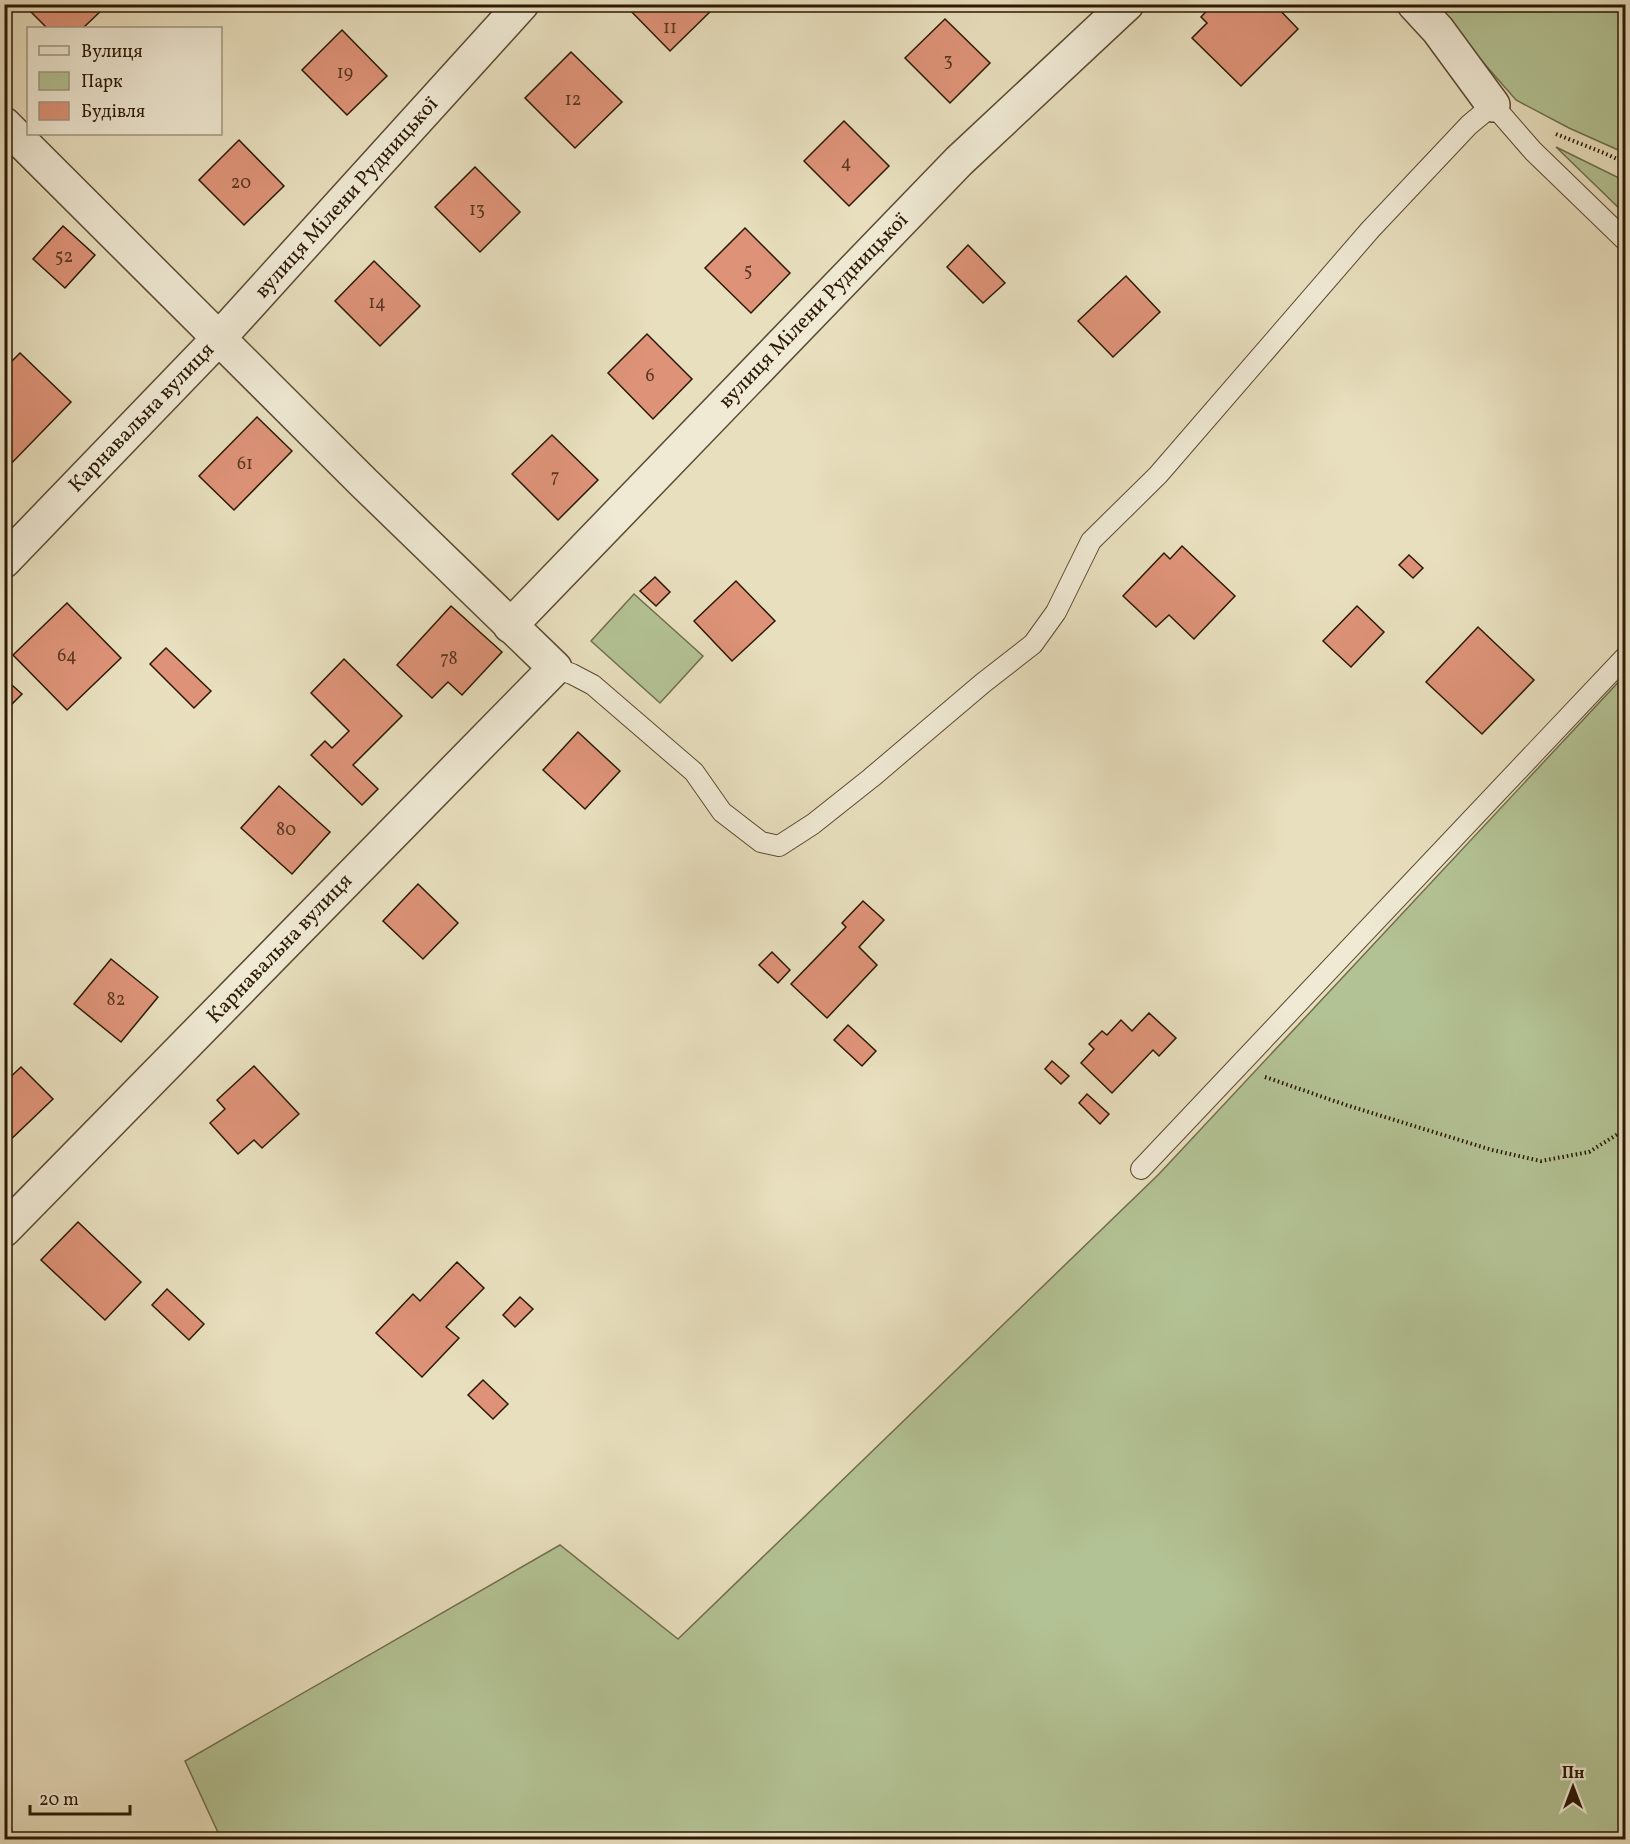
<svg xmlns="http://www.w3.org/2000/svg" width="1630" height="1844" viewBox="0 0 1630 1844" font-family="Vollkorn,serif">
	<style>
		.green { fill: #b3c294; stroke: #706e4c; stroke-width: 1.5 }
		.building { fill: #de9378; stroke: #2c1904; stroke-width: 1.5 }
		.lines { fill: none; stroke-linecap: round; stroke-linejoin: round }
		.lane-casing { stroke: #5b4a32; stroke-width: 22 }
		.street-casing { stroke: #5b4a32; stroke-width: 36 }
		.path { stroke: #2c1904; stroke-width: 4; stroke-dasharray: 1.5 3; stroke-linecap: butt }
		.lane { stroke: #f0ead5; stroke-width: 20 }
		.street { stroke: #f0ead5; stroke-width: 33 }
		.labels { text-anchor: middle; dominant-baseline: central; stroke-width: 4.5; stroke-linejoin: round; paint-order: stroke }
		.number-label { font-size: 18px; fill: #583821 }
		.street-label { font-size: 21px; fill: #2c1904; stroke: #f0ead5 }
	</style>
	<rect width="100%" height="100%" fill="#e8dfbe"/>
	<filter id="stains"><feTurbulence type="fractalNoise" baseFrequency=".00333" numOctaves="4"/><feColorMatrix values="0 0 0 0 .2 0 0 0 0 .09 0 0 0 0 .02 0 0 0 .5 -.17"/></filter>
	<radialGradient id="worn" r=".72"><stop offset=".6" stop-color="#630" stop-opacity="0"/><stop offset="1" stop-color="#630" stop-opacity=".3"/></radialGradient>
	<!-- green -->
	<g class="green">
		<path d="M1433,5H1625V153L1569,128L1516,100Z"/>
		<path d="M1556,147L1625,181V214Z"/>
		<path d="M634,594L703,656L660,703L591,641Z"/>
		<path d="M1625,675V1839H221L185,1761L560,1545L678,1639L1159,1174Z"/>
	</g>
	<!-- building -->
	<g class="building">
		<path d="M23,4H102L105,7L83,28H47Z"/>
		<path d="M624,4H714L716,6L670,51Z"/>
		<path d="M1213,4H1274L1298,29L1241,86L1192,38L1207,23L1201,17Z"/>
		<path d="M945,19L990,63L950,103L905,58Z"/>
		<path d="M342,30L387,76L347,115L302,70Z"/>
		<path d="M571,52L622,102L575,148L525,98Z"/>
		<path d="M844,121L889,166L849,206L804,161Z"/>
		<path d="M239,140L284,186L244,225L199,180Z"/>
		<path d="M475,167L520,212L480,252L435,207Z"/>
		<path d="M63,226L95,255L65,288L33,259Z"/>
		<path d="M745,228L790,273L751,313L705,268Z"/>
		<path d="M968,245L1005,283L983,303L947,267Z"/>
		<path d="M374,261L420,306L380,346L335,301Z"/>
		<path d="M1126,276L1160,312L1113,357L1078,321Z"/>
		<path d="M647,334L692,379L653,419L608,373Z"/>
		<path d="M20,353L71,402L4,471V369Z"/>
		<path d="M257,417L292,451L234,510L199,476Z"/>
		<path d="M552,435L598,480L558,520L512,474Z"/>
		<path d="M1182,546L1235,596L1194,639L1169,615L1156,627L1123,596L1164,553L1170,559Z"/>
		<path d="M1409,555L1423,568L1413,578L1399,565Z"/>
		<path d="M655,577L670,592L656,606L640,591Z"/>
		<path d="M736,581L775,621L732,661L694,621Z"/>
		<path d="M67,603L121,658L67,710L13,655Z"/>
		<path d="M451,606L502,652L462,695L448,682L432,698L397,665Z"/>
		<path d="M1357,606L1384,632L1351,667L1323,641Z"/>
		<path d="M1478,627L1534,680L1482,734L1426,682Z"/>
		<path d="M166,648L211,691L194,708L150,664Z"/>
		<path d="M344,659L402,716L353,765L378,789L362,805L311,755L325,741L332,748L349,731L311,693Z"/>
		<path d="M4,678L22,694L4,712Z"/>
		<path d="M578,732L620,771L585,809L543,770Z"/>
		<path d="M279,786L330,832L292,874L241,828Z"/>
		<path d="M418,884L458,923L423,959L383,921Z"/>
		<path d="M863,901L884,920L859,947L877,965L827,1018L791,984L846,927L842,923Z"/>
		<path d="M772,952L790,970L778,983L759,965Z"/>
		<path d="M111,959L158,997L121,1042L74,1004Z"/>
		<path d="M1149,1013L1176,1038L1159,1056L1153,1050L1112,1093L1081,1063L1094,1049L1089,1044L1102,1031L1107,1035L1121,1020L1132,1031Z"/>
		<path d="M848,1025L876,1051L862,1066L834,1040Z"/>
		<path d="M1052,1061L1069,1076L1061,1084L1045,1069Z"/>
		<path d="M254,1066L299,1114L262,1148L254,1140L238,1154L210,1123L225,1109L217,1100Z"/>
		<path d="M21,1067L53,1099L5,1145L4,1083Z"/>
		<path d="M1087,1094L1109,1114L1100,1124L1079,1103Z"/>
		<path d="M78,1222L141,1282L105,1320L41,1260Z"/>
		<path d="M457,1262L484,1288L446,1327L459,1338L422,1377L376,1333L413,1294L420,1301Z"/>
		<path d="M167,1289L204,1324L189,1340L152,1305Z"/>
		<path d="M520,1297L533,1309L515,1327L503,1315Z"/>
		<path d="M483,1380L508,1404L493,1419L468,1395Z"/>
	</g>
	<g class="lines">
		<defs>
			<g id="lane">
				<path d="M555,668L572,674L593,685L694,772L722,812L761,842L779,846L813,824L871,778L983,683L1033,644L1056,612L1091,541L1158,475L1370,230L1469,125L1493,105L1533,151L1626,241"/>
				<path d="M1141,1169L1626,656"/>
			</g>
			<g id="street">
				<path d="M1414,4L1438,30L1493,105"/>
				<path d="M4,124L364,483L555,668L4,1230"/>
				<path d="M4,561L219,338L522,4"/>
				<path d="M510,626L959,161L1127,4"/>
			</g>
		</defs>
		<!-- lane casing -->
		<use href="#lane" class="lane-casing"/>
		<!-- street casing -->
		<use href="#street" class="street-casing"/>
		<!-- path -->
		<g class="path">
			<path d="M1556,134L1604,153L1626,163"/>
			<path d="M1265,1077L1346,1105L1492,1150L1541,1161L1589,1152L1626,1129"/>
		</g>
		<!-- lane -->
		<use href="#lane" class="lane"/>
		<!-- street -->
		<use href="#street" class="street"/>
	</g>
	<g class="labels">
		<!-- number labels -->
		<g class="number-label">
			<text x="670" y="28">11</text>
			<text x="948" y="61">3</text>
			<text x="345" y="73">19</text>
			<text x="573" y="100">12</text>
			<text x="846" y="163">4</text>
			<text x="241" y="183">20</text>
			<text x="477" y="210">13</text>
			<text x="64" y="257">52</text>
			<text x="748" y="271">5</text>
			<text x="377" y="303">14</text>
			<text x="650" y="376">6</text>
			<text x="245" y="464">61</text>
			<text x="555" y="477">7</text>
			<text x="67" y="656">64</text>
			<text x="449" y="659">78</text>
			<text x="286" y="830">80</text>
			<text x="116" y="1000">82</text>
		</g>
		<!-- street labels -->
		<g class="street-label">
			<text transform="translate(347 198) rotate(-48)">вулиця Мілени Рудницької</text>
			<text transform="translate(814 311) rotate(-46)">вулиця Мілени Рудницької</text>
			<text transform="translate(142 418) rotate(-46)">Карнавальна вулиця</text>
			<text transform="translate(280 949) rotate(-46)">Карнавальна вулиця</text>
		</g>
	</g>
	<!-- margin -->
	<rect width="1630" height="1844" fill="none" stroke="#e8dfbe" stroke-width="24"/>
	<rect x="6" y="6" width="1618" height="1832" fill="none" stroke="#2c1904" stroke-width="3"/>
	<rect x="12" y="12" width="1606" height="1820" fill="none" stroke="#2c1904" stroke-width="1.5"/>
	<!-- legend -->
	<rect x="27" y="27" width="195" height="108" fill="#f0ead5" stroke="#a29681" stroke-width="1.5"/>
	<rect x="39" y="46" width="30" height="9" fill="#f0ead5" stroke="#a29681" stroke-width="1.5"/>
	<text x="81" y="57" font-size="18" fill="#2c1904">Вулиця</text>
	<rect x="39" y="72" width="30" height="18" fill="#b3c294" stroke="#a29681" stroke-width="1.5"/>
	<text x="81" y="87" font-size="18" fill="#2c1904">Парк</text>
	<rect x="39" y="102" width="30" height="18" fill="#de9378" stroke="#a29681" stroke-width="1.5"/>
	<text x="81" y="117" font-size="18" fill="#2c1904">Будівля</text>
	<!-- north arrow -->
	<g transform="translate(1573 1787)" stroke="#f0ead5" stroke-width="4.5" paint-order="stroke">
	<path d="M0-4.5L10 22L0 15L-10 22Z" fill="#2c1904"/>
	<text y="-9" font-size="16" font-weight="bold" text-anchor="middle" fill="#2c1904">Пн</text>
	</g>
	<!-- scale -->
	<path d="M30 1805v9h100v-9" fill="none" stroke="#2c1904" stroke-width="3"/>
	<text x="39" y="1805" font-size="18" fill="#2c1904" stroke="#f0ead5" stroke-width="4.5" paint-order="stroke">20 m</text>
	<rect width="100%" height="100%" filter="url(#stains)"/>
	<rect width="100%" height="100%" fill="url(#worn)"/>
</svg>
